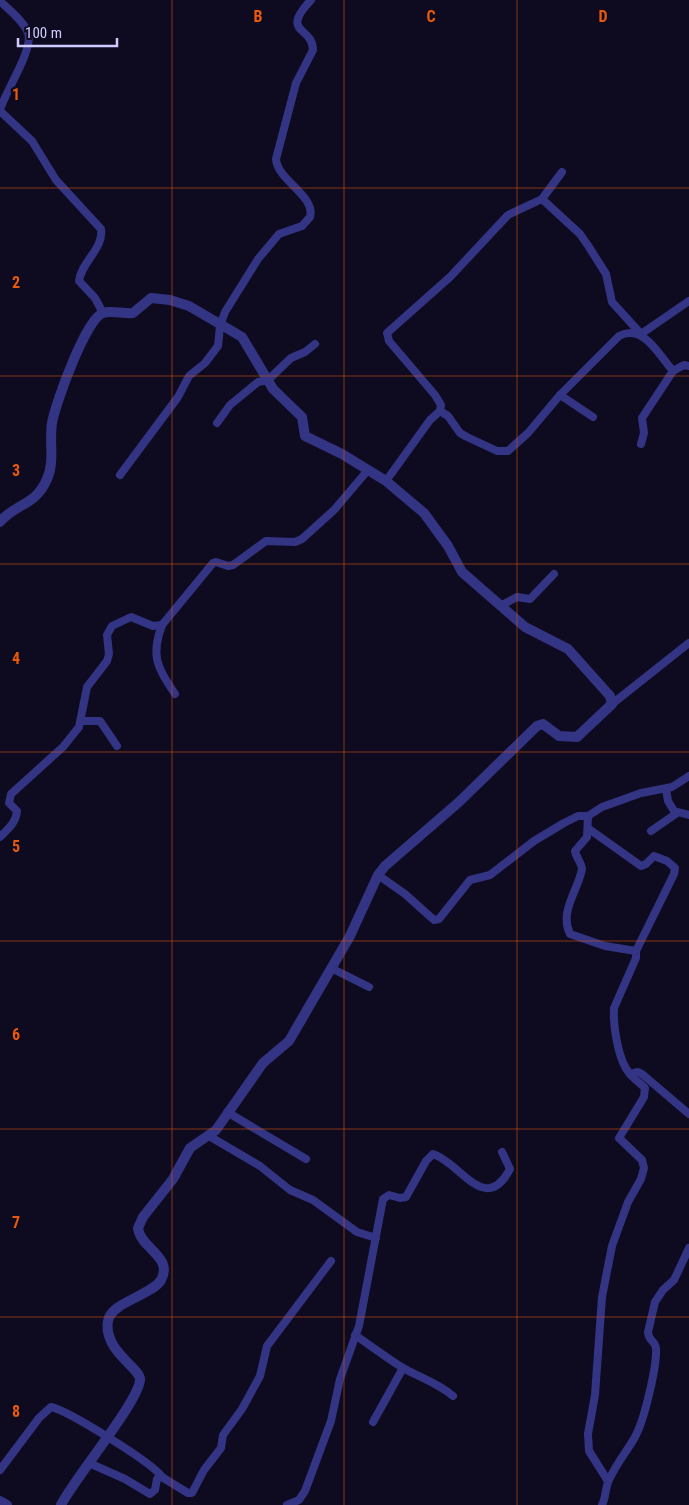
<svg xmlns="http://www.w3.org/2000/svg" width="689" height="1505" viewBox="0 0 689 1505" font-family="'Roboto Condensed',sans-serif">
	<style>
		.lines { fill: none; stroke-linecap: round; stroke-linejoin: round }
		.minor { stroke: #333483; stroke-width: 8 }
		.tertiary { stroke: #333483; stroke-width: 10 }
		.grid { fill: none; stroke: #e8590c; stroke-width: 1; stroke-opacity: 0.55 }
		.grid-label { font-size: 16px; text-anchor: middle; font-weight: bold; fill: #e8590c; stroke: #0e0b21; stroke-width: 5; stroke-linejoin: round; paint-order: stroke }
	</style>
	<rect width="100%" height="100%" fill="#0e0b21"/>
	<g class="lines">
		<!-- minor -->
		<g class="minor">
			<path d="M0,1C9,10 24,21 28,33C34,49 5,92 0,110"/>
			<path d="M0,111L32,141L56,180L101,229C104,249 81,262 79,281L95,298L103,313"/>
			<path d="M542,199L580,234L589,247L606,274L612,302L641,334L689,301"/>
			<path d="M673,371L684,365L689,366"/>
			<path d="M560,395L593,417"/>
			<path d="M440,411L441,405L435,395L389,341L387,333L450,277L508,215L542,199L562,172"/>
			<path d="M217,423L230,405L258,382L268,380L291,358L305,352L315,344"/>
			<path d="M120,475L178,397L189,376L205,363L218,346L220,326L225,312L258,259L279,234L302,226L310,217C316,196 277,180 276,159L296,83L313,50C313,26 279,34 311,0"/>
			<path d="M386,481L430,420L440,411L448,416L460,433L467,437L497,451H508L528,433L560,395L619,336C643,323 659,355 673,371L642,418L644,433L641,444"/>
			<path d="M502,605L517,597L530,599L554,574"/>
			<path d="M162,625C150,657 158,668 175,694"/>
			<path d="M612,704L689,643"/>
			<path d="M81,721H100L117,746"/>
			<path d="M666,789L668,801L674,811L689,815"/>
			<path d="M588,816L587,837L575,851C576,857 582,864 582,869C578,891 559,911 570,934L605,946L636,951V958L614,1008C613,1025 618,1061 630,1074C634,1079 640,1083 645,1088L644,1097L619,1138L642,1160L644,1168L641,1179L628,1202L612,1246L602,1297L595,1395L588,1434L589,1451L608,1481"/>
			<path d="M589,829L641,866L646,864L654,856L667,861L675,868L674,874L636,951"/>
			<path d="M651,831L677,813"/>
			<path d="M0,837C8,829 16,823 17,811L9,803L11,794L63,747L79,727L87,687L107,661L109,654L107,635L112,626L131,617L153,626L162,625L213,563L216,562L228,566L233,565L266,541L295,542L302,539L334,510L368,470"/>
			<path d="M378,875L405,894L434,920L439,919L470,880L490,875L534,841L564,823L578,816H588L602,807L641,793L672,787L689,776"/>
			<path d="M331,968L369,987"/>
			<path d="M630,1074L638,1072L642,1074L689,1114"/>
			<path d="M227,1112L306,1159"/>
			<path d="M209,1136L260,1166L290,1190L313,1200L357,1232L376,1238"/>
			<path d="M355,1335C371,1346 387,1358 403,1368C421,1378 438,1383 453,1396"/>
			<path d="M373,1422L403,1368"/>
			<path d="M89,1463L125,1479L150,1494L155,1490L157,1479L160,1476L188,1493H192L204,1470L221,1448L223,1435L242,1409L260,1376L267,1346L331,1261"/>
			<path d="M0,1470L39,1418L51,1407C67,1410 153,1463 162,1477"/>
			<path d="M287,1505L299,1500L305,1491L331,1421L340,1379L359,1326L383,1199L389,1195L400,1198L406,1197L426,1161L433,1154C461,1163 485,1216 510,1169L502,1152"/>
			<path d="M602,1505C606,1498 605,1488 609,1480C617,1462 626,1453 635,1437C644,1421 657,1367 656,1348C655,1341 648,1340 648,1332L655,1302L663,1290L674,1280L689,1248"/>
		</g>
		<!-- tertiary -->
		<g class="tertiary">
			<path d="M0,522C15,503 35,507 47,479C55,462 49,441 52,423C55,405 86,318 103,313C111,310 124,314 133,313L151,298L170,300L189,306L242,337L273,389L302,417L305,436L342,454L386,481L424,513L448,546L462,572L525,627L568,649L610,696L612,704L577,737L559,736L543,724L537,726L459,802L385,866L378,875L350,936L289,1041L263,1063L216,1130L190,1148L173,1179L143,1217L138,1228C140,1248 174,1257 161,1280C151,1296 111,1302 108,1321C103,1350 139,1367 140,1379C141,1399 73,1480 61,1505"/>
			<path d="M0,1501L7,1505"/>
		</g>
	</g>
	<!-- grid -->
	<path class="grid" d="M172,0V1505M344,0V1505M517,0V1505M0,188H689M0,376H689M0,564H689M0,752H689M0,941H689M0,1129H689M0,1317H689"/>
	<g class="grid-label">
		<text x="258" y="22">B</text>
		<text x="431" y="22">C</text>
		<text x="603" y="22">D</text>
		<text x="16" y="100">1</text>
		<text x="16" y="288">2</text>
		<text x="16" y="476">3</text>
		<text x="16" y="664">4</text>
		<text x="16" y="852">5</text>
		<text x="16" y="1040">6</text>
		<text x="16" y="1228">7</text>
		<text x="16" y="1417">8</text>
	</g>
	<!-- scale -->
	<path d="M18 38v8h99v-8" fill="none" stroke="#cfcbff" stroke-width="2.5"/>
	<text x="25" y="38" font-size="15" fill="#cfcbff" stroke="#0e0b21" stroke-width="4" paint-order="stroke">100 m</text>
</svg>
